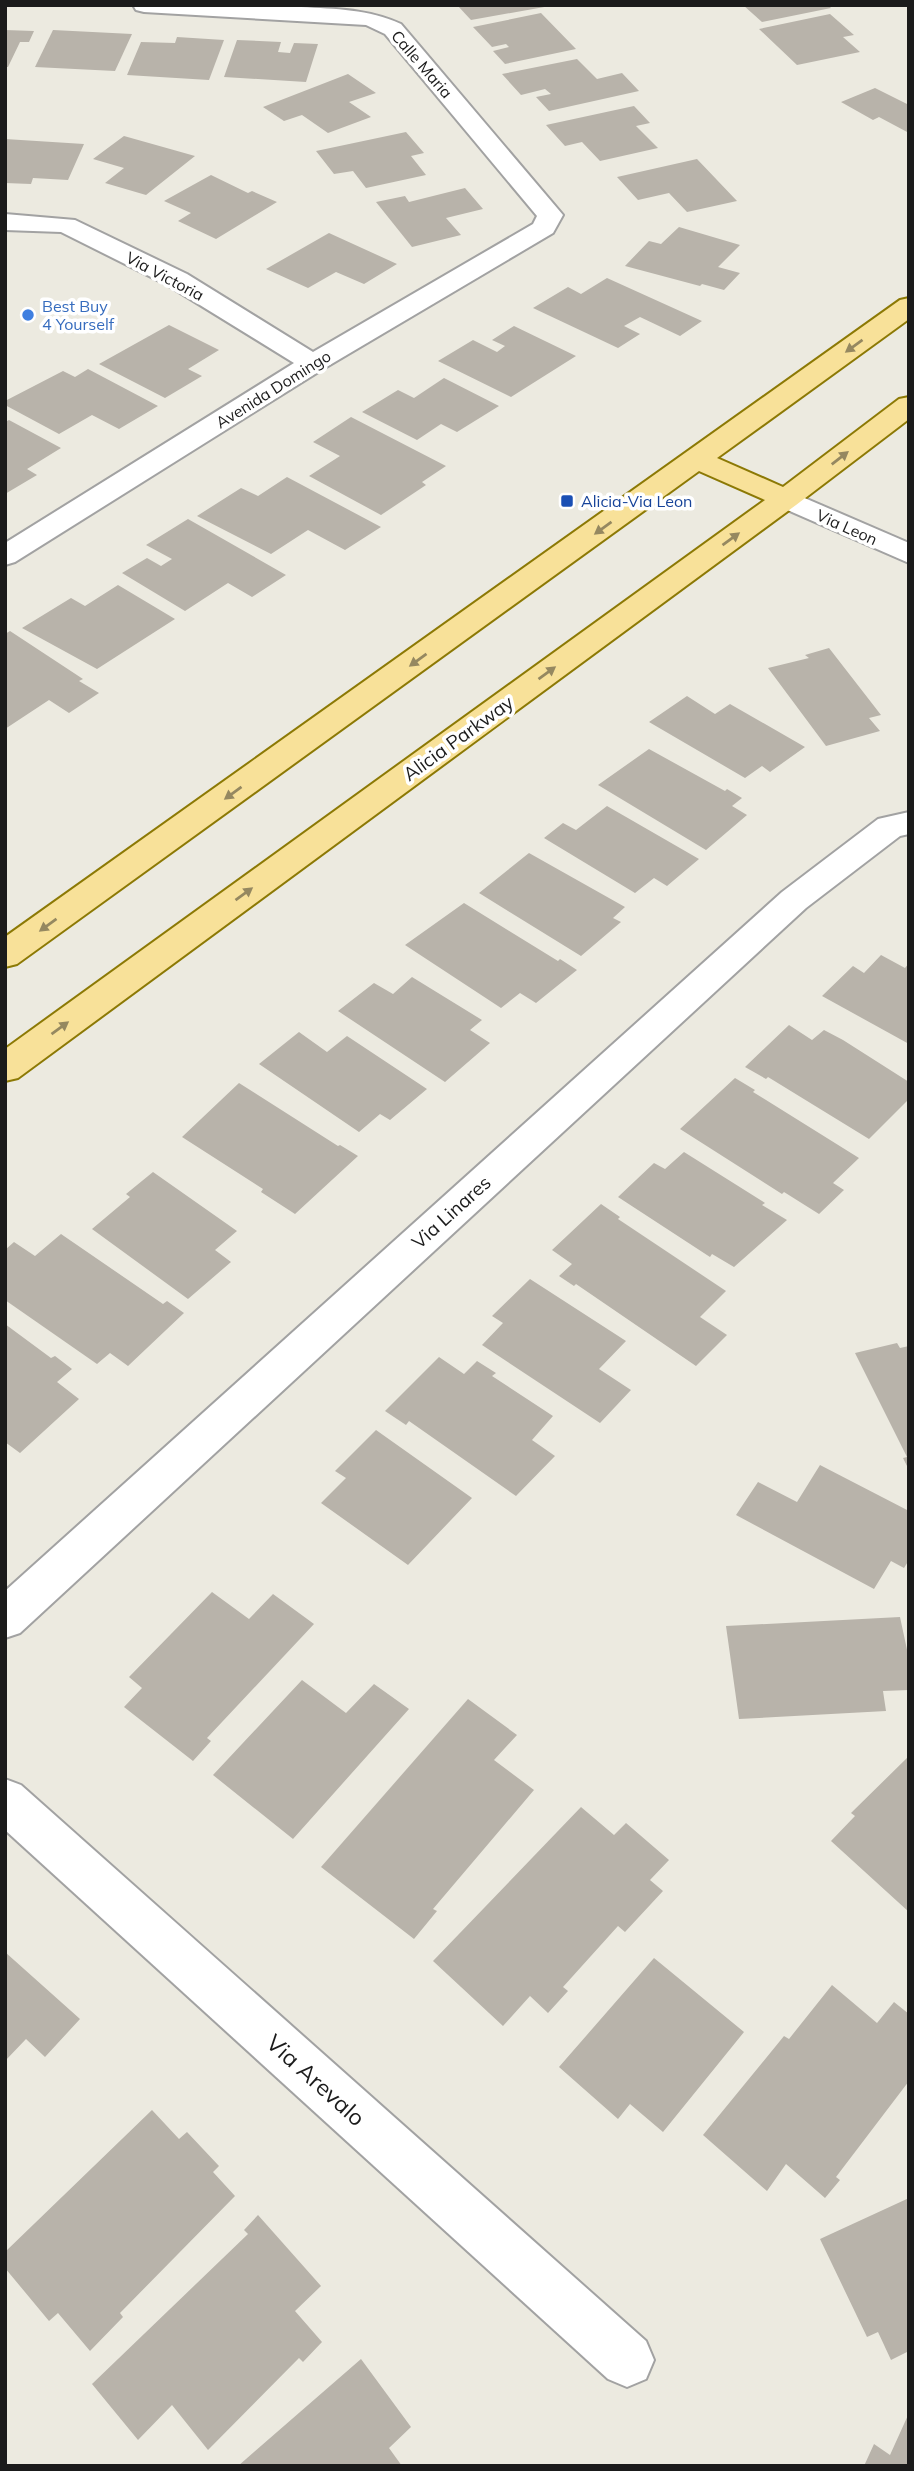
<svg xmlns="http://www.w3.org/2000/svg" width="914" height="2471" viewBox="0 0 914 2471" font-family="Mulish,sans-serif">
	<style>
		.building { fill: #b8b3aa }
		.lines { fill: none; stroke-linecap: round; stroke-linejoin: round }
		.minor-casing { stroke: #a2a2a2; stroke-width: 4 }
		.major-casing { stroke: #8c7905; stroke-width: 4 }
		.minor { fill: #fff; fill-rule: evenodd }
		.major { fill: #f8e199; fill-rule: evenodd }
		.oneway { fill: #958860 }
		.shop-dot { fill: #3f7fe0; stroke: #fff; stroke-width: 2.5 }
		.transit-dot { fill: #1a4fb4; stroke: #fff; stroke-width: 2.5 }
		.labels { text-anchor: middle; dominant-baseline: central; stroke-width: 7; stroke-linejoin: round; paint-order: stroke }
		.far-street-label { font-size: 16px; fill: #1b1b1b; stroke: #fff }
		.far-shop-label { font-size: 16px; fill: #366cbe; stroke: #fff; text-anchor: start }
		.far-transit-label { font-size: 16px; fill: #164399; stroke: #fff; text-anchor: start }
		.street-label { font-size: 19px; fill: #1b1b1b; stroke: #fff }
		.near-street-label { font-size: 23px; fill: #1b1b1b; stroke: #fff }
	</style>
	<rect width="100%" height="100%" fill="#eceae0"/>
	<!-- building -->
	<g class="building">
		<path d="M457,5H550V6L471,20Z"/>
		<path d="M743,5H828L831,8L762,22Z"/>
		<path d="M541,13L576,49L505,64L493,51L509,47L506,44L492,47L473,27Z"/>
		<path d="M830,14L854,35L843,37L860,52L797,65L759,29Z"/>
		<path d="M5,30L34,31L29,42H20L8,67H5Z"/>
		<path d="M53,30L132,34L115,71L35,67Z"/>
		<path d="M177,37L224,40L209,80L127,75L141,42L175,43Z"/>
		<path d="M237,40L281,42L278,52L290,53L294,43L318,44L306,82L224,77Z"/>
		<path d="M577,59L597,79L622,73L639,91L549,111L536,97L551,94L545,89L521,95L502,74Z"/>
		<path d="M348,74L376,93L349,102L371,117L328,133L302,115L284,121L263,107Z"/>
		<path d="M875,88L909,105V133L879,117L873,120L841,102Z"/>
		<path d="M634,106L650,123L636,126L658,148L600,161L582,142L565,146L546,125Z"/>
		<path d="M406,132L424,153L411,156L426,175L366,188L353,171L334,174L316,151Z"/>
		<path d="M124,136L195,156L146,195L105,183L124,168L93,159Z"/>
		<path d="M5,139L84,144L68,180L33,178L31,184L5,183Z"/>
		<path d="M697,159L737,201L687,212L669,193L638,200L617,177Z"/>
		<path d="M211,175L248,193L252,191L277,202L216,239L178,221L191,213L164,201Z"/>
		<path d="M465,188L483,209L446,218L461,235L412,247L376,202L405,196L409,202Z"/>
		<path d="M679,227L740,245L718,267L740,273L724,290L702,284L700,286L625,266L649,241L661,244Z"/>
		<path d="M329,233L397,264L364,284L336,272L308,288L266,269Z"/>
		<path d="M607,278L702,321L680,336L640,317L624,326L640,334L618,348L533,308L568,287L581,294Z"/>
		<path d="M169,325L219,350L188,369L202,376L165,398L99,364Z"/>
		<path d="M514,326L576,356L511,397L438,361L473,340L497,352L505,346L492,340Z"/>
		<path d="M88,369L158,406L119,429L92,415L59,434L5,405V401L63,371L75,377Z"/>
		<path d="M444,378L499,406L457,432L441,424L417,440L362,412L398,390L414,398Z"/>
		<path d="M351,417L446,466L422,482L426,485L381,515L309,476L340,456L313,442Z"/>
		<path d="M9,420L61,448L27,469L37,475L5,494V422Z"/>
		<path d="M287,477L381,527L345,550L308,530L271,554L197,516L241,488L258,496Z"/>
		<path d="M188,519L286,575L252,597L228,583L185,611L122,573L147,558L161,566L172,559L146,545Z"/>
		<path d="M118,585L175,619L97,669L22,628L71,598L85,606Z"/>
		<path d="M10,631L83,679L79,681L99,693L69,713L49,700L5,729V634Z"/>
		<path d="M829,648L881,715L869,718L880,731L826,746L768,668L809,658L805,655Z"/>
		<path d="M687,696L715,714L730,704L805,747L770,772L762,766L745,778L649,722Z"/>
		<path d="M649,749L725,791L727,789L742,798L732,806L747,815L706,850L598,785Z"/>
		<path d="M607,806L699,859L667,886L654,878L635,893L544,838L563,823L576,830Z"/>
		<path d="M529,853L625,907L613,918L621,922L581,956L479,893Z"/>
		<path d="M464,903L558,961L560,959L577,970L536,1003L520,993L501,1008L405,945Z"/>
		<path d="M881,955L905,968L909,963V1044L822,996L853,966L864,973Z"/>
		<path d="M412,977L482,1020L470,1030L490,1043L445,1082L338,1011L374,983L393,994Z"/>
		<path d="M789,1025L812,1040L824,1030L843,1040L909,1082V1099L869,1139L768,1077L766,1079L745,1067Z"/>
		<path d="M299,1032L327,1052L347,1036L427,1089L390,1120L380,1114L359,1132L259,1064Z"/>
		<path d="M735,1078L755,1090L753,1092L859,1158L833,1183L844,1190L819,1214L784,1192L782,1194L680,1129Z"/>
		<path d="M239,1083L338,1146L340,1145L358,1156L295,1214L261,1192L263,1189L182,1137Z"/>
		<path d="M684,1152L765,1203L762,1205L787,1220L734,1267L712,1254L710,1257L618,1197L654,1163L665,1169Z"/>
		<path d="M153,1172L237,1231L215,1250L231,1262L188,1299L92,1229L130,1197L126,1194Z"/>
		<path d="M601,1204L620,1217L618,1219L726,1291L700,1317L727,1335L696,1366L576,1284L574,1286L559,1276L572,1264L552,1250Z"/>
		<path d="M61,1234L163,1304L167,1301L184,1313L128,1366L110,1353L97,1364L5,1300V1250L14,1242L35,1256Z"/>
		<path d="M530,1279L626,1341L599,1369L631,1390L600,1423L482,1345L503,1323L492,1316Z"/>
		<path d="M5,1324L51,1358L55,1356L72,1369L57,1382L79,1399L20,1453L5,1442Z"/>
		<path d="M897,1343L900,1348L909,1346V1470L903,1458L907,1457L855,1353Z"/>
		<path d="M439,1357L464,1374L477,1361L496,1373L492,1376L553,1416L532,1440L555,1456L516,1496L409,1421L406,1425L385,1411Z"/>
		<path d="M376,1430L472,1498L408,1565L321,1503L346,1478L335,1471Z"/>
		<path d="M820,1465L909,1511V1560L904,1568L891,1561L874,1589L736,1515L758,1482L797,1502Z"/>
		<path d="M212,1592L249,1619L273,1594L314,1624L207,1738L211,1741L193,1761L124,1707L142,1688L129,1677Z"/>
		<path d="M900,1617L909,1659V1690L883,1691L886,1711L739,1719L726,1626Z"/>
		<path d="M302,1680L346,1713L374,1684L409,1709L293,1839L213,1775Z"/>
		<path d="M468,1699L517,1735L494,1760L534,1790L433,1909L437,1911L414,1939L321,1867Z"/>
		<path d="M909,1756V1912L831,1841L855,1816L851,1813Z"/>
		<path d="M581,1807L614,1835L626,1823L669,1860L650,1880L663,1891L625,1932L618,1926L563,1987L568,1991L548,2013L530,1996L503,2026L433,1961Z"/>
		<path d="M5,1952L80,2019L45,2057L26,2039L5,2061Z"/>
		<path d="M654,1958L744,2032L663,2132L630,2104L618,2119L559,2067Z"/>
		<path d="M832,1985L877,2023L894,2002L909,2014V2081L836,2177L840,2180L825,2198L786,2164L767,2191L703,2135L784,2036L789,2039Z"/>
		<path d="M152,2110L179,2139L187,2132L219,2166L213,2172L235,2196L120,2313L123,2317L90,2351L58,2313L49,2321L5,2268V2252Z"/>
		<path d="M909,2198V2351L891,2360L878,2332L867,2337L820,2239Z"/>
		<path d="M258,2215L321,2286L295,2311L322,2342L303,2362L299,2358L208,2450L172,2405L138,2440L92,2384L248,2234L244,2230Z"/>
		<path d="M361,2359L411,2427L389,2448L402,2466H238Z"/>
		<path d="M909,2413V2466H864L874,2444L890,2455Z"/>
	</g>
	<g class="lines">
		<defs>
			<g id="minor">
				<path d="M133,5C189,5 245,4 301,7C336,9 368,9 401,24L563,215L553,233L323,369L15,562L5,565V543L294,363L169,286L61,232L5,230V214L75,220L187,274L313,352L533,224L537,216L385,34L366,25L144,12L136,10Z"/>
				<path d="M786,490L909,543V563L776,505L772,499L776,493Z"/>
				<path d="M909,812V834L900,836L806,908L20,1633L5,1638V1591L782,892L878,819Z"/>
				<path d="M5,1779L21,1785L646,2341L654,2360L646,2379L627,2387L608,2379L5,1830Z"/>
			</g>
			<path id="major" d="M909,298V319L717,458L783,487L899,399L909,397V419L796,505L18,1078L5,1081V1049L765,500L699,471L17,964L5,967V937L900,300Z"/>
		</defs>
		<!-- minor casing -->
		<use href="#minor" class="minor-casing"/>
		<!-- major casing -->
		<use href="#major" class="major-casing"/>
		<!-- minor -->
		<use href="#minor" class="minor"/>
		<!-- major -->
		<use href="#major" class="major"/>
	</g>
	<!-- one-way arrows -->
	<defs><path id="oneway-solid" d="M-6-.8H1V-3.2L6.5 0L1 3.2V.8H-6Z" transform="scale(1.75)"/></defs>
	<g class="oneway">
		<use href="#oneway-solid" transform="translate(854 346) rotate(144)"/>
		<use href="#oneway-solid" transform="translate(840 458) rotate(-38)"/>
		<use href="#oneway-solid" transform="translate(603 528) rotate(144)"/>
		<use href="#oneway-solid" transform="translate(731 539) rotate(-36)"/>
		<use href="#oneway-solid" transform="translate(418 660) rotate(144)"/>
		<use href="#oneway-solid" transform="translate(547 673) rotate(-36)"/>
		<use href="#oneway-solid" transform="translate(233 793) rotate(144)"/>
		<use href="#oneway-solid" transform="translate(244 894) rotate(-36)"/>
		<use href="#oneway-solid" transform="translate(48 925) rotate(144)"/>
		<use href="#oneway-solid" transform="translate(60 1028) rotate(-36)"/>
	</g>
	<!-- markers -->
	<circle class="shop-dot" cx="28" cy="315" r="7"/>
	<rect class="transit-dot" x="560" y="494" width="14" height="14" rx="3.5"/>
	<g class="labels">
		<!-- far-street labels -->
		<g class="far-street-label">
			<text transform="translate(422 64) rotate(49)">Calle Maria</text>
			<text transform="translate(165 276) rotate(28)">Via Victoria</text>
			<text transform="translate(273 389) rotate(-32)">Avenida Domingo</text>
			<text transform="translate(847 527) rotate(24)">Via Leon</text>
		</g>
		<!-- far-shop labels -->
		<g class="far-shop-label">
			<text x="42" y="306">Best Buy<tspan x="42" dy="18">4 Yourself</tspan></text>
		</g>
		<!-- far-transit labels -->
		<g class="far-transit-label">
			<text x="581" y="501">Alicia-Via Leon</text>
		</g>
		<!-- street labels -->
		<g class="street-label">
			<text transform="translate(458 738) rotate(-36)">Alicia Parkway</text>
			<text transform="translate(451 1212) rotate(-42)">Via Linares</text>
		</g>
		<!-- near-street labels -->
		<g class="near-street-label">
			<text transform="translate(316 2080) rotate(42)">Via Arevalo</text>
		</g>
	</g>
	<!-- border -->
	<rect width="914" height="2471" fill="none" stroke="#1b1b1b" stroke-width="14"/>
</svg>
